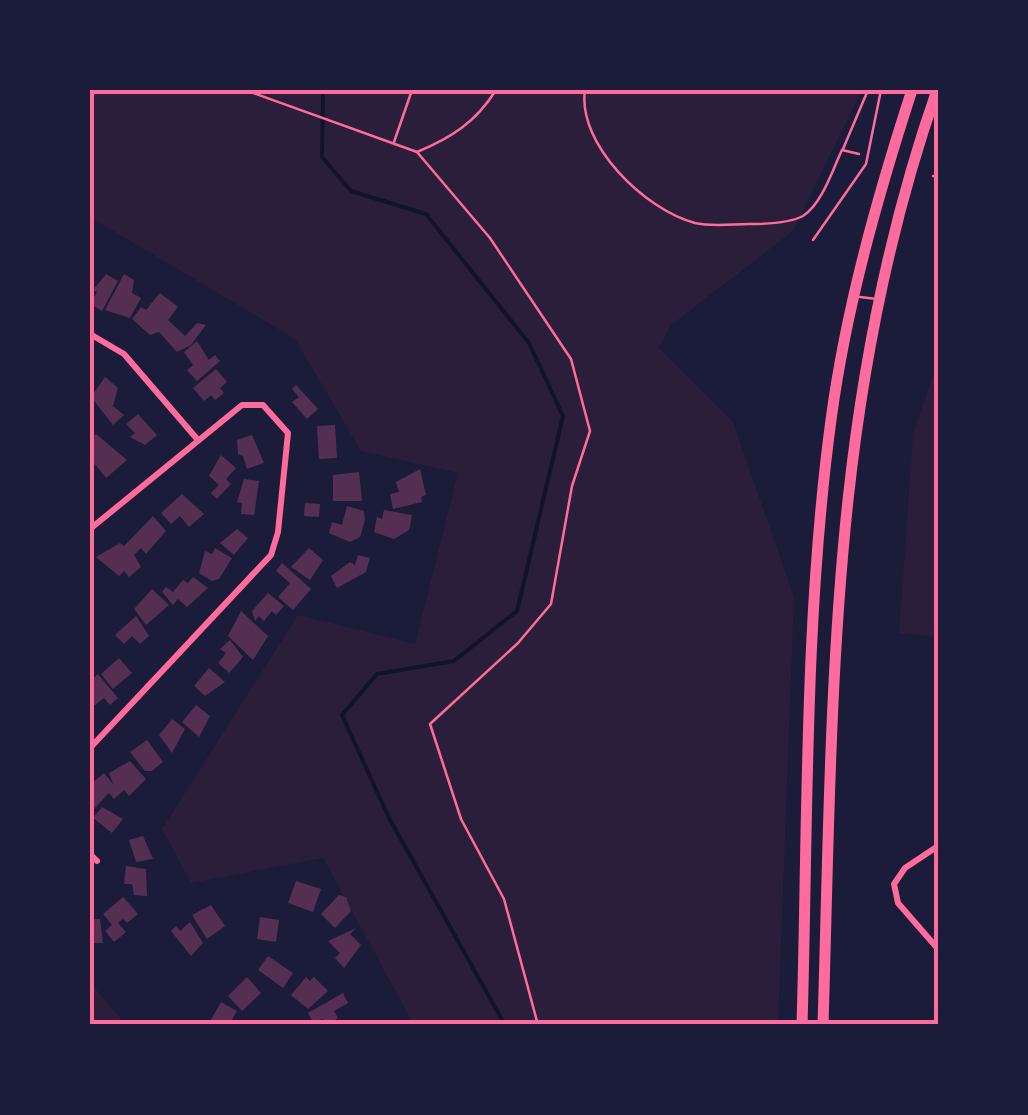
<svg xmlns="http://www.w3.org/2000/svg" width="1028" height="1115" viewBox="0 0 1028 1115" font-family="'Libre Baskerville',serif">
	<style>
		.green { fill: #2a1e3b }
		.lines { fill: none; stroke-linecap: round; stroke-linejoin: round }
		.stream { stroke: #12122b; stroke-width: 4 }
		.building { fill: #542f53 }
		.path { stroke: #ff6b9d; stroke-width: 2.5 }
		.service { stroke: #ff6b9d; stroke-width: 2.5 }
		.minor { stroke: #ff6b9d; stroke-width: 6 }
		.motorway { stroke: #ff6b9d; stroke-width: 11 }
		.neatline { fill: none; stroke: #ff6b9d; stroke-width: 4 }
	</style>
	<rect width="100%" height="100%" fill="#1b1b3a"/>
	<!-- green -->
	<g class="green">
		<path d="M90,90H862L793,231L670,326L659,348L733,422L794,597L778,1025H414L323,858L191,883L162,829L298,615L415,644L458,473L361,451L295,339L90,217Z"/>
		<path d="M938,361V637L899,633L913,434Z"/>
		<path d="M90,982L126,1025H90Z"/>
	</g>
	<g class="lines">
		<!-- stream -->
		<path class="stream" d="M323,90L322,157L351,191L426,214L529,343L563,416L517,611L454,661L377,674L342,715L389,818L505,1025"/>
	</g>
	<!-- building -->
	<g class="building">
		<path d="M106,274L118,281L102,311L90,304L97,292L93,290Z"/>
		<path d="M124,274L134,280L132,293L141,298L130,318L105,310Z"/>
		<path d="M160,293L178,307L168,320L185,336L197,323L206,325L191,345L177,352L159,332L150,335L132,319L141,307L146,310Z"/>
		<path d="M197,341L209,360L215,355L220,361L197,381L187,370L193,365L184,352Z"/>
		<path d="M216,369L227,382L220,388L224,393L215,400L211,395L204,401L193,388Z"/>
		<path d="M105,377L118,388L113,406L124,415L113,425L91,397Z"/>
		<path d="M296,385L318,409L307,419L292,402L299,397L292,389Z"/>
		<path d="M138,414L157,435L145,445L130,437L135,433L126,424Z"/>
		<path d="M335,425L337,458L319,459L317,426Z"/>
		<path d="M96,434L127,460L106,478L90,458V439Z"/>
		<path d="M252,435L264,463L247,469L243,456L238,454L237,440Z"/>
		<path d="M221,455L236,468L226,479L231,484L217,499L211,493L219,485L209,476Z"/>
		<path d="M420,469L426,495L421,497L422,502L393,509L390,494L399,492L396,482Z"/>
		<path d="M359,472L362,501H333V475Z"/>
		<path d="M244,479L259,481L254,515L241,514L242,503L237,502Z"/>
		<path d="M182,494L204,514L189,527L180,516L171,524L161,513Z"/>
		<path d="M305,503L320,504L319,517L304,516Z"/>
		<path d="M347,506L364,511L365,520L360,537L350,542L329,533L332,522L342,525Z"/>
		<path d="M384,510L412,515L409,530L394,539L374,532L377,517L382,519Z"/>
		<path d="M153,516L166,531L146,554L141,548L134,555L141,567L129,577L124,571L119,576L96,557L120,543L124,546Z"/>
		<path d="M237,529L248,538L234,555L220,543Z"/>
		<path d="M215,548L232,558L219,579L212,581L199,573L205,551L212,554Z"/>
		<path d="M309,548L323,560L310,580L291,567Z"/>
		<path d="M358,555L370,558L366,572L337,588L331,576L350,562L355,565Z"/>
		<path d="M282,563L311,589L293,610L278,597L290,583L276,571Z"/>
		<path d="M193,577L208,588L187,607L178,599L173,605L162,592L166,587L173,592L183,580L188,583Z"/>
		<path d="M152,589L169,605L146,625L134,609Z"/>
		<path d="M268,593L284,606L276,615L272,611L264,621L259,616L255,621L252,611Z"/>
		<path d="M241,611L268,636L253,660L228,636Z"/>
		<path d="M136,616L149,636L140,644L132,636L124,644L115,635Z"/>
		<path d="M230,640L243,657L229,673L218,663L226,653L220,649Z"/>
		<path d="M119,658L132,673L113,689L101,674Z"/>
		<path d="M209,668L225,682L205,696L194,686Z"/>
		<path d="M98,674L118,698L110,705L104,698L90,709V681Z"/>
		<path d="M196,705L210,716L199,737L182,722Z"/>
		<path d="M172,719L185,729L172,753L159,735Z"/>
		<path d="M147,740L163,762L152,771H145L130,752Z"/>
		<path d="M130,761L146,779L129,796L124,790L114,799L109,793L93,810L92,783L104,773L113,784L109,773Z"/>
		<path d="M102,807L123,819L112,833L93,818Z"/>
		<path d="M143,836L153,859L136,862L129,840Z"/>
		<path d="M126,866L146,869L147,896L134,895L132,884H124Z"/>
		<path d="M296,881L321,889L313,912L288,903Z"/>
		<path d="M339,895L346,897L351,911L335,928L321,914Z"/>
		<path d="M123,897L138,914L127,923L123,919L118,923L126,932L114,942L105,931L112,925L103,914Z"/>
		<path d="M211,905L225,926L207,939L192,915Z"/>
		<path d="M260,917L279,920L276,942L257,939Z"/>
		<path d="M90,919H100L103,943H94Z"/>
		<path d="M190,922L203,943L191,956L171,931L176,926L180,931Z"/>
		<path d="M356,928L350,934L361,945L344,968L335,958L340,953L328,941Z"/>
		<path d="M268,956L293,973L283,988L258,970Z"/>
		<path d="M247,977L261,993L242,1011L228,996Z"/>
		<path d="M306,977L310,981L314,977L328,991L308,1009L291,995Z"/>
		<path d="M343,993L348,1003L334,1011L338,1018L327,1025L323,1019L313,1022L308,1013Z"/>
		<path d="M221,1002L237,1011L229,1025L209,1023Z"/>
	</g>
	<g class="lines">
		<!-- path -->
		<g class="path">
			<path d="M245,90L417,152C451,138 476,122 496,90"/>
			<path d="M585,90C577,144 645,210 695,223C712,227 732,224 749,224C763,224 790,223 803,216C822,204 833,169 842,150L859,154"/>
			<path d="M394,142L412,90"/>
			<path d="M843,149L868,90"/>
			<path d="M417,152L490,238L571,359L590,431L572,486L551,604L518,643L430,724L461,819L504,899L538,1025"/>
			<path d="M933,176L938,177"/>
		</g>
		<!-- service -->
		<g class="service">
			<path d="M813,240L866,164L881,90"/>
			<path d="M860,297L877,299"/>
		</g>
		<!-- minor -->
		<g class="minor">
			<path d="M90,334L124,354L198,440"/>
			<path d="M90,529L242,405H263L288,433L278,532L271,555L90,748"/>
			<path d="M938,846L905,868L894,884L898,903L938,949"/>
			<path d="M90,854L97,861"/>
		</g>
		<!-- motorway -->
		<g class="motorway">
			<path d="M802,1025C808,824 804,620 831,420C846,308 877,198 912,90"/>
			<path d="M823,1025C833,701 828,401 937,90"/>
		</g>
	</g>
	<!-- border -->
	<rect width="1028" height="1115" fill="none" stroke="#1b1b3a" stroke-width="185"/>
	<rect x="92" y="92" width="844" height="930" class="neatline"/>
</svg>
